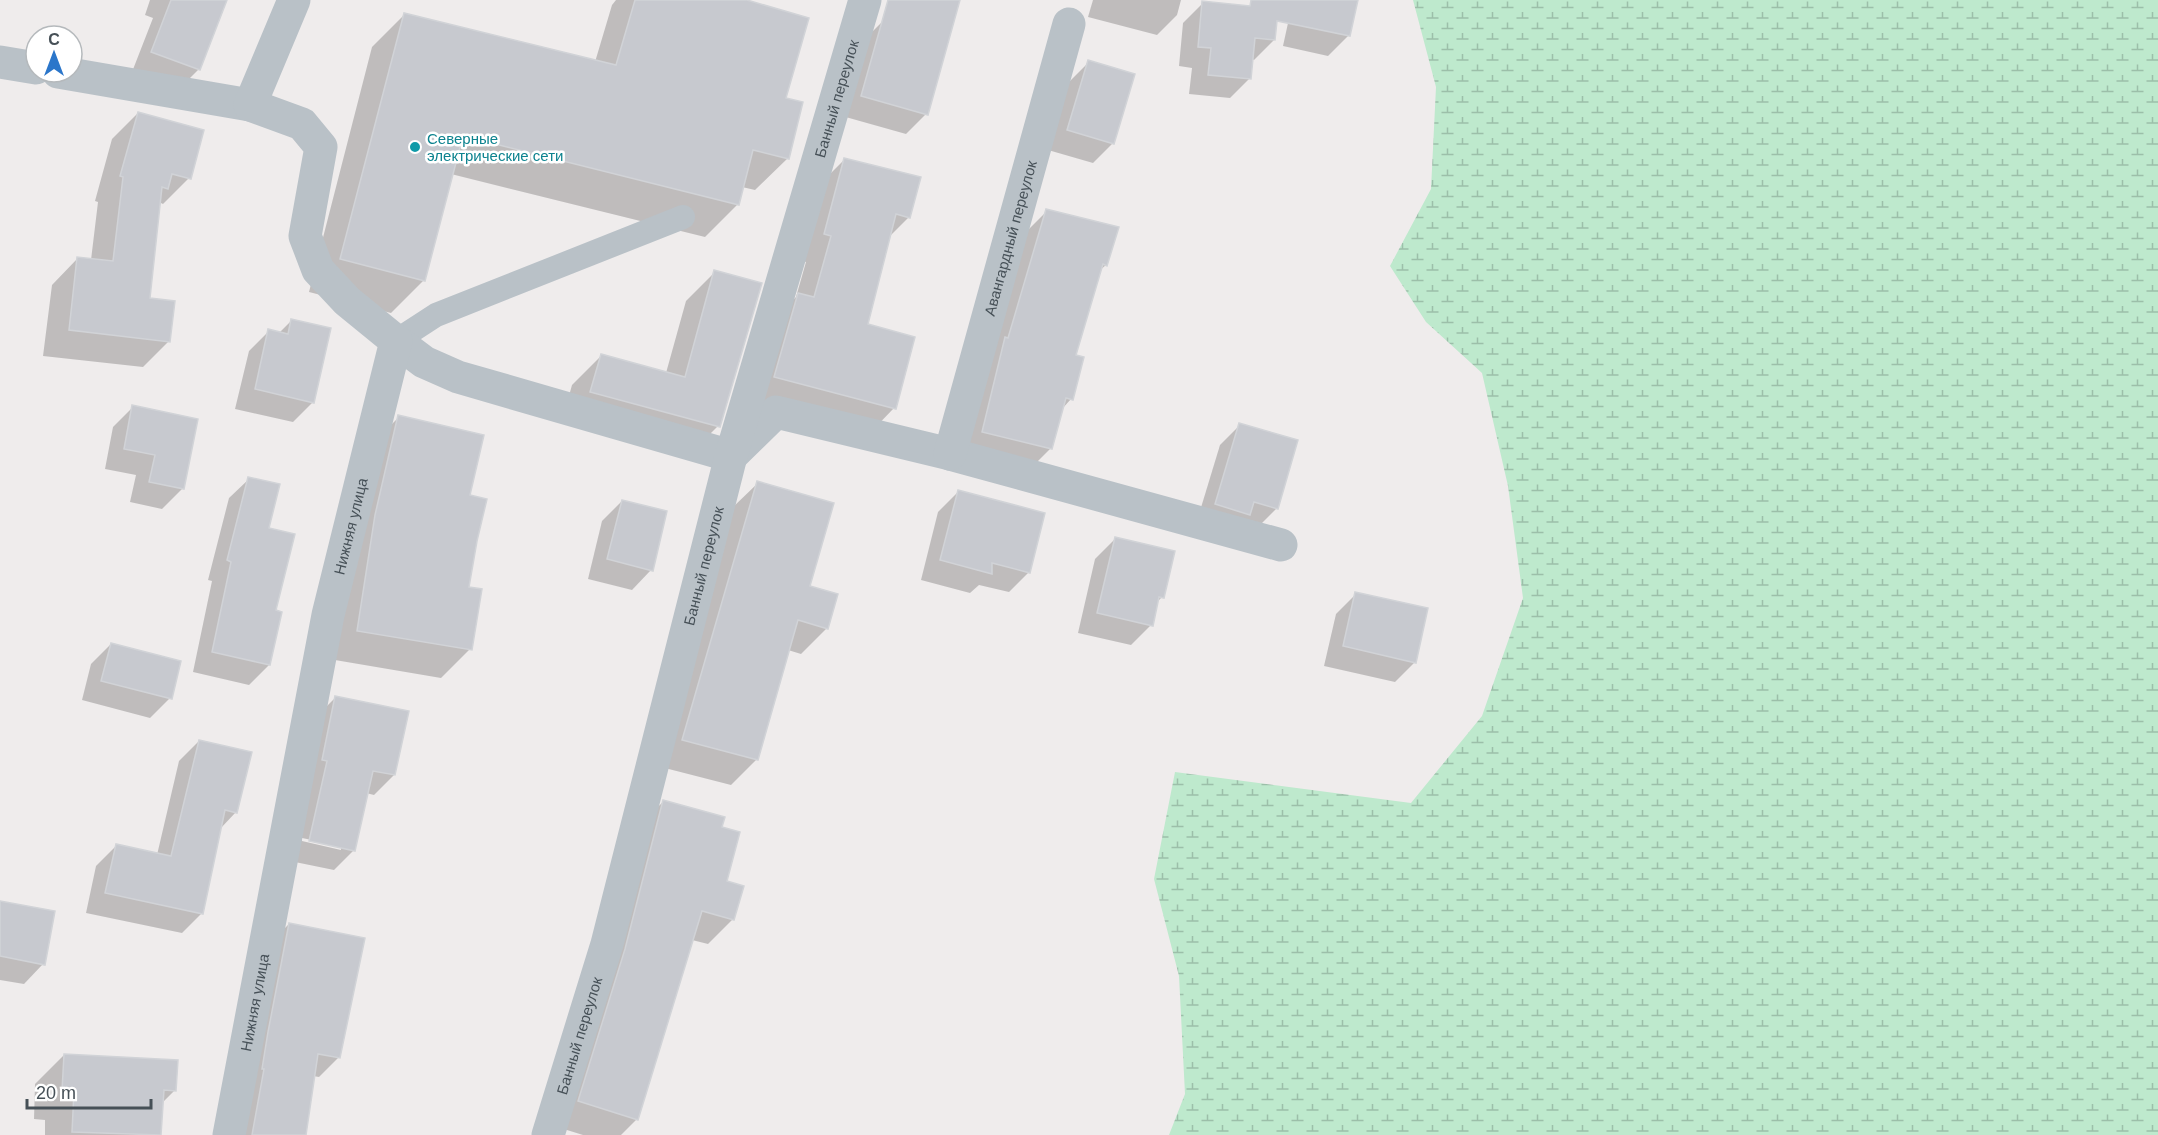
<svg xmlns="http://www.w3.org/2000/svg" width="2158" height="1135" viewBox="0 0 2158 1135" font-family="Arial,sans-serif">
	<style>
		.wetland { fill: url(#wetland-marsh) }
		.shadow { fill: #0003; fill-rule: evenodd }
		.building { fill: #c7c9cf; stroke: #d1d3d7; stroke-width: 1.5 }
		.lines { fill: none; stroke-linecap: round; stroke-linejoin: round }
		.lane { stroke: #b9c1c7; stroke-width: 24 }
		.street { stroke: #b9c1c7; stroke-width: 33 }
		.culture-dot { fill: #0f9aa8; stroke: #fff; stroke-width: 2 }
		.labels { text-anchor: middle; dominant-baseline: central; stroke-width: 5; stroke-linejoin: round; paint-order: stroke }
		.street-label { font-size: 15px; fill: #465057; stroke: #fff }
		.culture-label { font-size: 15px; fill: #0d838f; stroke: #fff; text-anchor: start }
	</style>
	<defs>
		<pattern id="wetland-marsh" width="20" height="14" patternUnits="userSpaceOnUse" patternTransform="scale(1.5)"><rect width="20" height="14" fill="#bee9cd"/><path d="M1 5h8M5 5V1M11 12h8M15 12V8" fill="none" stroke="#9cbfa9"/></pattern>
	</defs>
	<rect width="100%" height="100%" fill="#efecec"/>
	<!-- wetland -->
	<path class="wetland" d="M1413,0H2158V1135H1169L1185,1094L1179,976L1154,879L1175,772L1411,803L1482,716L1523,598L1508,486L1482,373L1426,322L1390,266L1431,189L1436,87Z"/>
	<!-- shadow -->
	<g class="shadow">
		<path d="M150,0H225L199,69L179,89L132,72L153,18L145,15Z"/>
		<path d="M616,0H741L784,99L788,158L755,190L742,187L737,205L705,237L451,174L424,280L391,313L309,292L372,47L405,14L595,62L612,5Z"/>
		<path d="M1093,0H1181L1177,15L1157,35L1088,17Z"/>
		<path d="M1293,0H1356L1348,36L1328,56L1283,46Z"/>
		<path d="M1203,3L1274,40L1254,60L1252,59L1250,78L1230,98L1189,94L1192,68L1179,66L1183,23Z"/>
		<path d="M883,21L926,114L906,134L842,116L863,41Z"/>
		<path d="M1089,62L1113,143L1093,163L1048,150L1069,82Z"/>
		<path d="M138,113L189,178L163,204L159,202L149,299L169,341L143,367L43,356L52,285L77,259L91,260L98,202L95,201L112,139Z"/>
		<path d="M845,159L909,217L889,237L866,325L894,408L869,434L749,402L773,321L796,297L806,262L800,260L819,185Z"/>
		<path d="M1047,211L1106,265L1099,271L1074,356L1071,399L1062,409L1051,448L1031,468L963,452L1027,231Z"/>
		<path d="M715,272L718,426L689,455L562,421L572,385L601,356L666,373L686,301Z"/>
		<path d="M292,320L313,402L293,422L235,409L249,351L269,331L279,333Z"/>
		<path d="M133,407L182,489L162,509L130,502L136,475L105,469L113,427Z"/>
		<path d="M399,417L468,496V588L470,649L441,678L329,659L370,446Z"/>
		<path d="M1240,425L1277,508L1257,528L1196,524L1220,445Z"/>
		<path d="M249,479L267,529L274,611L269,665L249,685L193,672L212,581L208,580L229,498Z"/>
		<path d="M758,483L827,628L801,654L788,650L757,759L731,785L657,766L732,508Z"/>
		<path d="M958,492L1029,572L1009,592L979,585L970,593L921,580L938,512Z"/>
		<path d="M622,501L651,570L632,590L588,579L602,521Z"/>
		<path d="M1115,539L1162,597L1156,603L1151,625L1131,645L1078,633L1095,559Z"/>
		<path d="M1356,594L1415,662L1395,682L1324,666L1336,614Z"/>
		<path d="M111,644L170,698L150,718L82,700L91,664Z"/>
		<path d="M336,697L394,775L374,795L366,793L354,850L334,870L290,861L316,717ZM302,838L341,846V850L302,841Z"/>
		<path d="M199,741L236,812L220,829L202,913L182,933L86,913L96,866L116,846L157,855L179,761Z"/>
		<path d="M663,802L720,828L725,883L733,919L708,944L692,940L637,1119L621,1135H583L554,1126L638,826Z"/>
		<path d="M0,902L43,964L24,984L0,980Z"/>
		<path d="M289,924L339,1057L319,1077L313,1076L306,1135H236L269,944Z"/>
		<path d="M64,1055L175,1090L162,1103L160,1135H45V1120L34,1119L35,1084Z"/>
	</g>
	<!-- building -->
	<g class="building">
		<path d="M171,0H227L200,70L151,52Z"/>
		<path d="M635,0H747L809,18L786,98L803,102L789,159L753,150L739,205L463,136L425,281L340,259L404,13L616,65Z"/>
		<path d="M888,0H960L928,115L861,96Z"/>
		<path d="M1251,0H1358L1350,36L1277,21L1275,40L1255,38L1251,79L1208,75L1211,48L1198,47L1202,1L1250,6Z"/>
		<path d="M1088,60L1135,74L1114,144L1067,130Z"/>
		<path d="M138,112L204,130L191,179L172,174L168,189L162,187L150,298L175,301L170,342L69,330L77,257L113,261L123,177L120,176Z"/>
		<path d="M844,158L921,177L910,218L896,214L868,324L915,337L896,409L774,377L798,293L814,297L831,236L824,234Z"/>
		<path d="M1046,209L1119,227L1107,266L1103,264L1076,355L1084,357L1073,400L1066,398L1052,449L982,432L1005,337L1008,338Z"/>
		<path d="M714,270L762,283L720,427L590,392L601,354L685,377Z"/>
		<path d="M291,319L331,328L314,403L255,389L268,329L288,334Z"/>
		<path d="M132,405L198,419L184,489L149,482L155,455L124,449Z"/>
		<path d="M398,415L484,435L470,495L487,499L477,541L469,587L482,589L472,650L357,631L375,515Z"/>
		<path d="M1239,423L1298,440L1278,509L1254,502L1250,515L1215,504Z"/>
		<path d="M248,477L280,484L269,528L295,534L276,610L282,612L270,665L212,652L231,562L227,560Z"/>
		<path d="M757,481L834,503L810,586L838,594L828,629L798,620L758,760L682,740Z"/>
		<path d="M958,490L1045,513L1030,573L992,563V574L940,560Z"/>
		<path d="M622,500L667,511L653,571L607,559Z"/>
		<path d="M1115,537L1175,551L1164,598L1159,597L1153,626L1097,613Z"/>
		<path d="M1355,592L1428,608L1416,663L1343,646Z"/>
		<path d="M111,643L181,661L172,699L101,681Z"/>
		<path d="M335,696L409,711L395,775L373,771L355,851L309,841L327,761L322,760Z"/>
		<path d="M199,740L252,752L237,813L225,810L203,914L105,893L116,844L171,856Z"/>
		<path d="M663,800L725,817L722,827L740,832L727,881L744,886L734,920L702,911L638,1120L578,1101L625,949Z"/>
		<path d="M0,901L55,911L45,965L0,956Z"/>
		<path d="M289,923L365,938L340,1058L318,1054L306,1135H252L264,1069H262L268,1032Z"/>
		<path d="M64,1054L178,1060L176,1091L164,1090L161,1135L72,1132L74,1091H62Z"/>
	</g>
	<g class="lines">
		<!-- lane -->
		<path class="lane" d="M396,341L436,315L683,217"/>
		<!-- street -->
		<g class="street">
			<path d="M0,62L36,68"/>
			<path d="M58,72L250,105"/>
			<path d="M396,341L424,362L458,377L731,456L776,412L950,454L1281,545"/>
			<path id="s1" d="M950,454L1069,24"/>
			<path id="s2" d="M229,1135L328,615L396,341L347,301L318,270L305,236L321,147L302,124L250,105L294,0"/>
			<path id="s3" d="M548,1135L607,944L731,456L865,0"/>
		</g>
	</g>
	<!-- markers -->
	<circle class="culture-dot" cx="415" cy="147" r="6"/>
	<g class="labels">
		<!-- street labels -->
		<g class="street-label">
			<text stroke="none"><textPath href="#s3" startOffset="1076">Банный переулок</textPath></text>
			<text stroke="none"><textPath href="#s1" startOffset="224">Авангардный переулок</textPath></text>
			<text stroke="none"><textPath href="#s2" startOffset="621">Нижняя улица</textPath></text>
			<text stroke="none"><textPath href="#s3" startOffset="590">Банный переулок</textPath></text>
			<text stroke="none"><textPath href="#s2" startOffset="135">Нижняя улица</textPath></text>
			<text stroke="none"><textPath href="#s3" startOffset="104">Банный переулок</textPath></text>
		</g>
		<!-- culture labels -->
		<g class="culture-label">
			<text x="427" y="138">Северные<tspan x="427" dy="17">электрические сети</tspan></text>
		</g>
	</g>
	<!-- north arrow -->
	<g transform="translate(54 54)"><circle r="28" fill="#ffffff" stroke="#b5b9bc" stroke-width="1.5"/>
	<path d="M0-4.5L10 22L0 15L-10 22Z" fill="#2b76ca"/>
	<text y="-9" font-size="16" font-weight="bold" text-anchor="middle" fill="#465057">С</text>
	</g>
	<!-- scale -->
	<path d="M27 1099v9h124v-9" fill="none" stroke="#465057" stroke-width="3"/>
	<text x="36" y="1099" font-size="18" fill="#465057" stroke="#ffffff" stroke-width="4.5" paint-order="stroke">20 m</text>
</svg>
